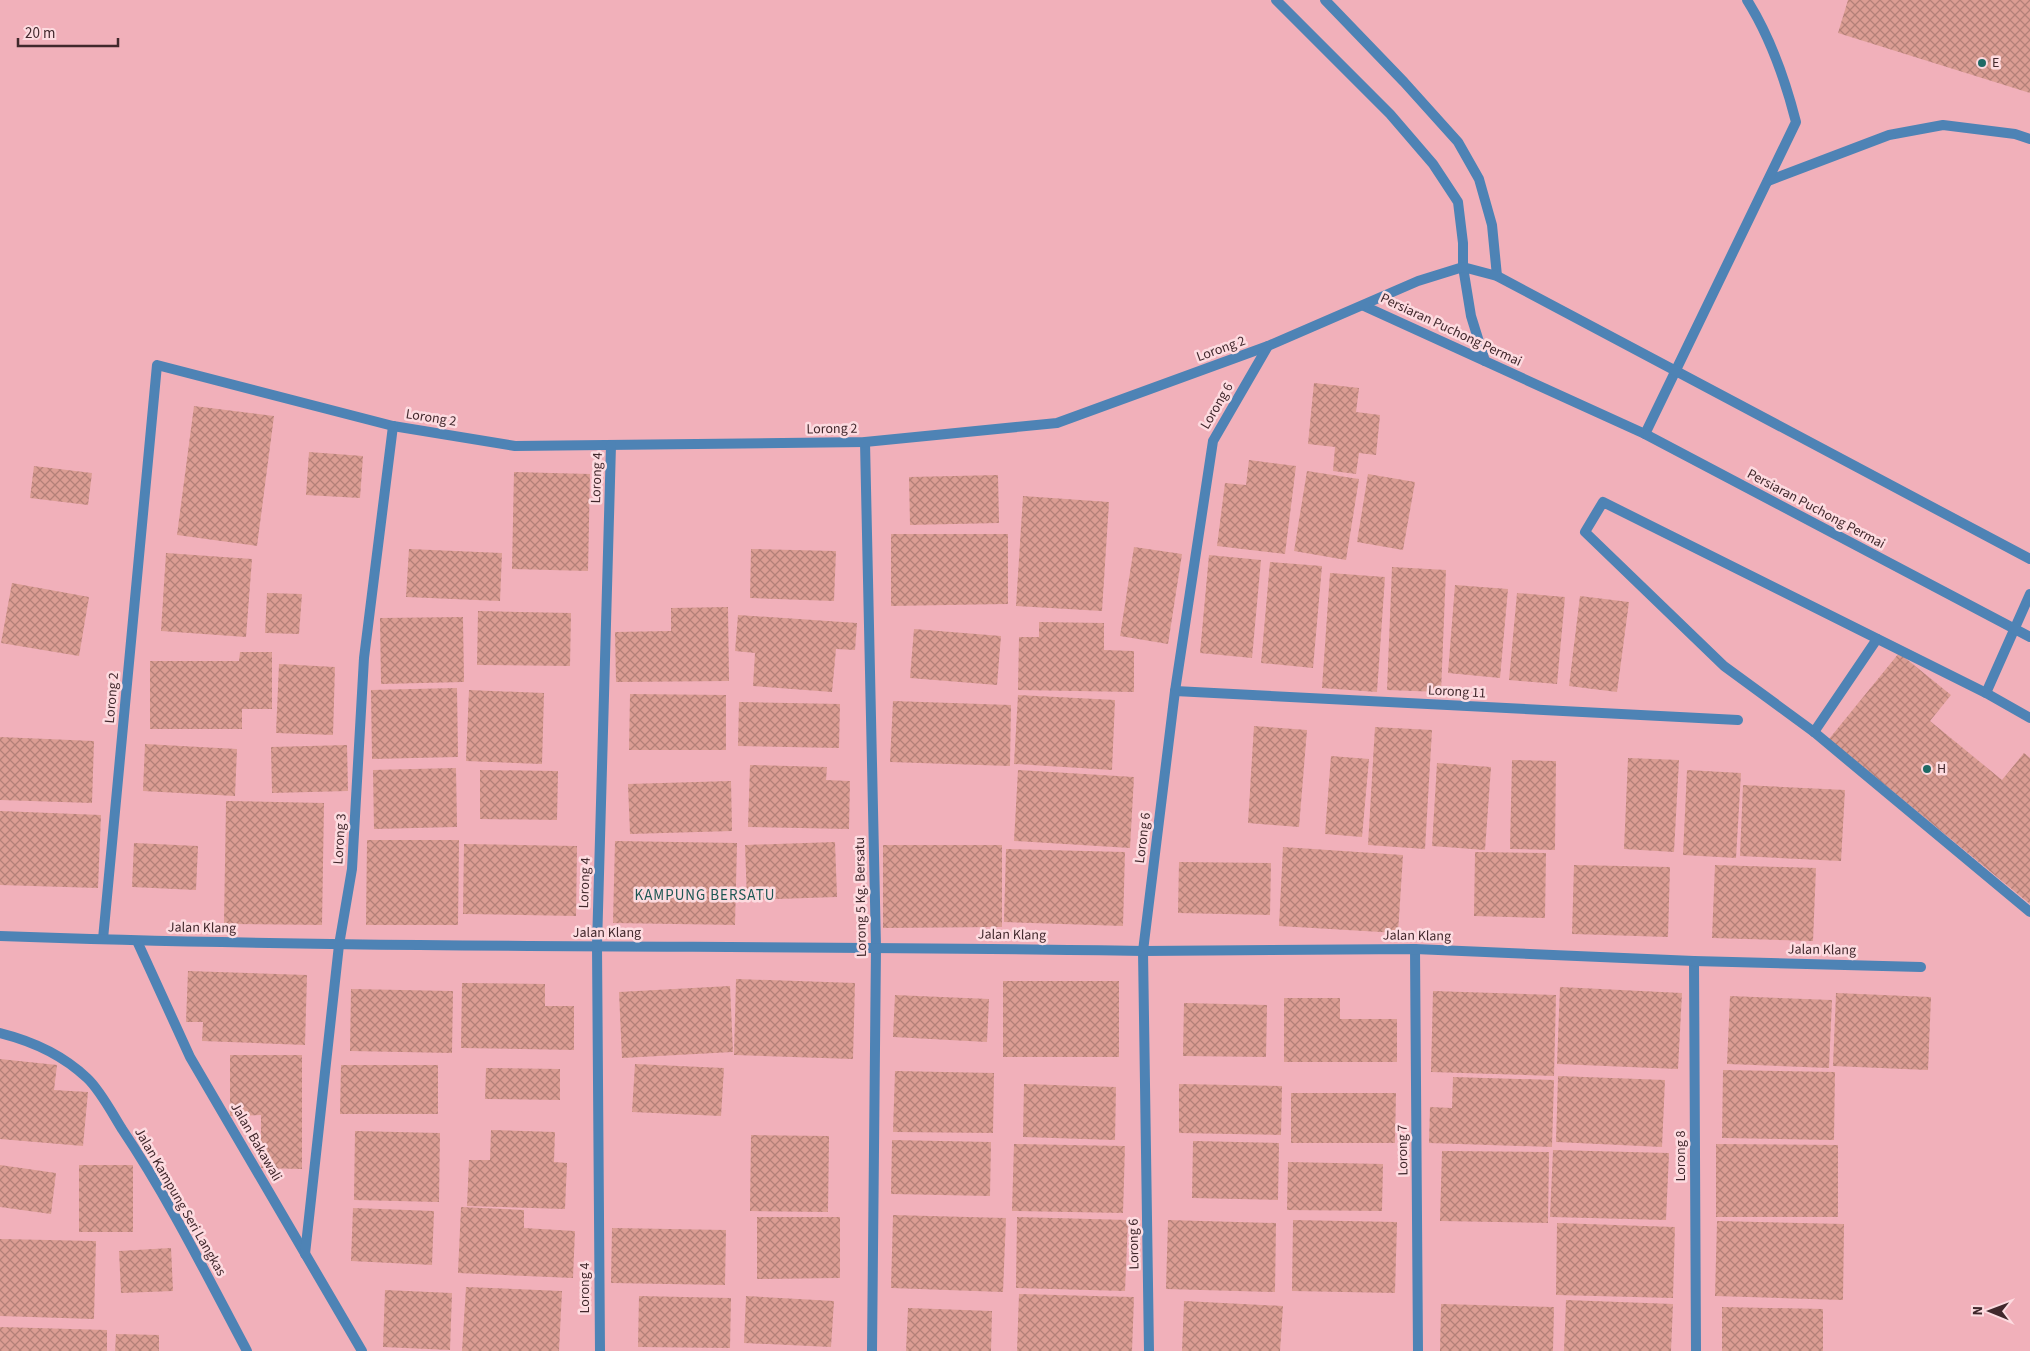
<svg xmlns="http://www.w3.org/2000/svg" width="2030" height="1351" viewBox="0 0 2030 1351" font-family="'Source Sans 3',sans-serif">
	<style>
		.building { fill: url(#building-cross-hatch) }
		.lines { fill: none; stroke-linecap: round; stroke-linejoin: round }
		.service { stroke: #4e83b5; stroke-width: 10 }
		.minor { stroke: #4e83b5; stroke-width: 10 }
		.tertiary { stroke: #4e83b5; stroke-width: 10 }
		.poi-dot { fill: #1e6a65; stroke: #fddbe0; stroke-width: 2 }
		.labels { text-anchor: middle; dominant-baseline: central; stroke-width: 5; stroke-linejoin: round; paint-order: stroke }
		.poi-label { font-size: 14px; fill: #41282c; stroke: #fddbe0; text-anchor: start }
		.street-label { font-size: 14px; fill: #41282c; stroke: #fddbe0 }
		.neighbourhood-label { font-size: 15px; letter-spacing: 1px; fill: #1c5753; stroke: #fddbe0 }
	</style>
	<defs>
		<pattern id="building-cross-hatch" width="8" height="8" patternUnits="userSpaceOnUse" patternTransform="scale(1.25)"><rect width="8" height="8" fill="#db9d93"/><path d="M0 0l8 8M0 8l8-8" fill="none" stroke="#b38078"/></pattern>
	</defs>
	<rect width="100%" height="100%" fill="#f1b0ba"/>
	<!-- building -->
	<g class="building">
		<path d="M1848,0H2030V93L1838,33Z"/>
		<path d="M1314,383L1359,388L1356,412L1380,415L1376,455L1359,453L1356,474L1333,471L1335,447L1308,444Z"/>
		<path d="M194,406L274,416L257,546L177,535Z"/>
		<path d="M309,452L363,456L360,498L306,495Z"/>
		<path d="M1249,460L1296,466L1285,554L1217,546L1225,483L1246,485Z"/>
		<path d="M34,466L92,473L88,505L30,498Z"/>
		<path d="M1307,471L1359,479L1346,560L1294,551Z"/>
		<path d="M514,472L590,474L588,571L512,569Z"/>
		<path d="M1368,474L1415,482L1403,550L1357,542Z"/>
		<path d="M998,475L999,523L910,525L909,477Z"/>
		<path d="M1023,496L1109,502L1102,611L1016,606Z"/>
		<path d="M891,534H1008V604L891,606Z"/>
		<path d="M1134,547L1182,554L1168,644L1120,636Z"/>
		<path d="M409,549L502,553L500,601L406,597Z"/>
		<path d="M751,549L836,551L834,601L750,598Z"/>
		<path d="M166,553L252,559L246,637L161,631Z"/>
		<path d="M1209,555L1261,560L1252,658L1200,653Z"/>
		<path d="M1270,562L1322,566L1313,668L1261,663Z"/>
		<path d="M1392,567L1446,570L1441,692L1387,690Z"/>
		<path d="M1330,573L1385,577L1377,692L1322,688Z"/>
		<path d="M12,583L89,597L79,656L1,643Z"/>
		<path d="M1455,585L1508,589L1500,678L1448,673Z"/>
		<path d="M267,593L302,594L299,634L265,633Z"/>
		<path d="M1517,593L1565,597L1557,684L1509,680Z"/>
		<path d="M1580,596L1629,602L1617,692L1569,686Z"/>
		<path d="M728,607L729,681L616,682L615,632L671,631V608Z"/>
		<path d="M478,611L571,613L570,666L477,665Z"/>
		<path d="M738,615L857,623L855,650L836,649L832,692L753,686L755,653L735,651Z"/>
		<path d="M463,617L464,682L381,684L380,618Z"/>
		<path d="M1039,622L1104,623V650L1134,651V692L1018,690L1019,637H1039Z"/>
		<path d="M914,629L1001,636L997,685L910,678Z"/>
		<path d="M240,652H272V709H242V729H150V661H239Z"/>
		<path d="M1899,653L1951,695L1930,721L2002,780L2024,753L2030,758V904L1829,739Z"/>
		<path d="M279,664L335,667L333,735L276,733Z"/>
		<path d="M457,688L458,757L372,759L371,690Z"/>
		<path d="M469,690L544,693L542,764L466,761Z"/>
		<path d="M630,694L726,695V750H629Z"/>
		<path d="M1018,695L1115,700L1112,770L1014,764Z"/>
		<path d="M893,701L1011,705L1010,766L890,762Z"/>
		<path d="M739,702L840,704L839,748L738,746Z"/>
		<path d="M1254,726L1307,730L1299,827L1248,823Z"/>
		<path d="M1375,727L1432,730L1425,849L1368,845Z"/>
		<path d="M0,737L94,741L92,803L0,800Z"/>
		<path d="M145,744L237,749L235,796L143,791Z"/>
		<path d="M347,745L348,791L272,793L271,747Z"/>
		<path d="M1331,756L1369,759L1362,837L1325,834Z"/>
		<path d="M1628,758L1679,760L1674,852L1624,849Z"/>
		<path d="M1512,760L1556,761L1555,850L1510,849Z"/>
		<path d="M1437,763L1491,767L1485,850L1432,846Z"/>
		<path d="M750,765L827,767L826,780L850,781L849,829L748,827Z"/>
		<path d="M456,768L457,827L374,829L373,770Z"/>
		<path d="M480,770L558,771L557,820L480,819Z"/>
		<path d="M1018,770L1134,777L1130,848L1014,841Z"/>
		<path d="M1687,770L1741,773L1736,858L1683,855Z"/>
		<path d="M731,781L732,831L630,834L628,784Z"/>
		<path d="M1743,785L1845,790L1841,861L1740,856Z"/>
		<path d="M226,801L324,803L322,925L224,924Z"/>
		<path d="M0,811L101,815L98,888L0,885Z"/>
		<path d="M367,840H459L458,925H366Z"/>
		<path d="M615,841L737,843L735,925L613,923Z"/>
		<path d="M835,842L837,897L747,900L745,845Z"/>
		<path d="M134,843L198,846L196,890L132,887Z"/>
		<path d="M464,844L577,846L576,916L463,914Z"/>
		<path d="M883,845H1002V927L883,928Z"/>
		<path d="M1283,847L1403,855L1398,933L1279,926Z"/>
		<path d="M1006,849L1125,852L1123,926L1004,922Z"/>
		<path d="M1475,852L1546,853L1545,918L1474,916Z"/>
		<path d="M1179,862L1271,863L1270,915L1178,913Z"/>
		<path d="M1574,865L1670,867L1668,937L1572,934Z"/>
		<path d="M1715,865L1816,868L1813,941L1712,938Z"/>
		<path d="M188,971L307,975L305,1045L202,1041L203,1022H186Z"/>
		<path d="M736,979L855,983L853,1059L734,1055Z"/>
		<rect x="1003" y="981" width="116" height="76"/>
		<path d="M462,983L545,984V1006H574V1050L461,1048Z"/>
		<path d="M730,986L733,1052L622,1058L619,992Z"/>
		<path d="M1560,987L1682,993L1678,1069L1557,1064Z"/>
		<path d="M351,989L453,991L452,1053L350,1051Z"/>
		<path d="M1433,991L1556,995L1554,1076L1431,1072Z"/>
		<path d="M1836,993L1931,997L1928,1070L1833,1066Z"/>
		<path d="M895,995L989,999L987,1042L893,1037Z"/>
		<path d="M1730,996L1832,1000L1829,1068L1727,1064Z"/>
		<path d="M1284,998H1340V1019H1397V1062H1284Z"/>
		<path d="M1184,1003L1267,1005L1266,1057L1183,1056Z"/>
		<path d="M230,1055H302V1169L261,1168V1115L230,1116Z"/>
		<path d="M0,1059L57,1065L54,1090L88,1092L83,1146L0,1139Z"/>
		<path d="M635,1064L724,1068L721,1116L632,1112Z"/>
		<path d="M341,1065H438V1114H340Z"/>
		<path d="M486,1068L560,1069V1100L485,1099Z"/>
		<path d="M1723,1070L1835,1072L1834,1140L1722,1138Z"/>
		<path d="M895,1071L994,1073L993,1133L893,1132Z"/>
		<path d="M1558,1076L1665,1080L1662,1147L1556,1142Z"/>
		<path d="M1453,1077L1554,1080L1552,1147L1429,1143L1430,1107L1452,1108Z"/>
		<path d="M1024,1084L1116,1087L1115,1140L1023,1137Z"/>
		<path d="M1179,1084L1282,1086L1281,1135L1179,1133Z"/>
		<path d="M1291,1093H1396L1395,1143H1291Z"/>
		<path d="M491,1130L555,1132L554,1162L567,1163L565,1209L467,1206L469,1160H490Z"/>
		<path d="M355,1131L440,1133L439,1202L354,1200Z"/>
		<path d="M751,1135L829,1136L828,1212L750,1211Z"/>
		<path d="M892,1140L991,1142L990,1196L891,1194Z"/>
		<path d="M1193,1141L1279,1143L1278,1200L1192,1198Z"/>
		<path d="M1014,1144L1125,1146L1123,1213L1012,1211Z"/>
		<path d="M1716,1144L1838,1145V1217H1716Z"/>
		<path d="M1553,1150L1669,1153L1666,1220L1550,1217Z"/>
		<path d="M1442,1151L1549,1152L1548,1223L1440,1221Z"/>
		<path d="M1288,1162L1383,1164L1382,1211L1287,1210Z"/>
		<path d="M0,1165L56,1173L51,1214L0,1207Z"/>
		<rect x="79" y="1165" width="54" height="67"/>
		<path d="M461,1207L524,1210V1228L575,1231L573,1278L458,1273Z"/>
		<path d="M353,1208L434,1211L432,1265L351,1261Z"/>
		<path d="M893,1215L1006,1218L1003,1292L891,1288Z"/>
		<path d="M757,1217H840V1278L757,1279Z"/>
		<path d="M1017,1217L1128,1220L1125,1291L1016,1288Z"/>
		<path d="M1168,1220L1276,1223L1275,1292L1166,1289Z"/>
		<path d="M1293,1220L1397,1222L1395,1293L1292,1291Z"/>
		<path d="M1717,1221L1844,1224L1843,1300L1715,1296Z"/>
		<path d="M1557,1223L1675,1227L1673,1298L1556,1295Z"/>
		<path d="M612,1228L726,1230L725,1285L611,1283Z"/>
		<path d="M0,1239L96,1241L94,1319L0,1316Z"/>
		<path d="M171,1248L173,1291L121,1293L119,1251Z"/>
		<path d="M466,1287L562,1291L559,1351H462Z"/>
		<path d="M385,1290L452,1293L450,1350L383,1347Z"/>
		<path d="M1019,1294L1134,1297L1132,1351H1017Z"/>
		<path d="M639,1296L731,1298L730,1348L638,1347Z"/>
		<path d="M746,1296L834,1301L831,1347L744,1343Z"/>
		<path d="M1566,1300L1673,1304L1671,1351H1564Z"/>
		<path d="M1184,1301L1283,1306L1280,1351H1182Z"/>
		<path d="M1441,1304L1554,1307L1553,1351H1440Z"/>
		<path d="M1722,1307L1823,1309V1351H1722Z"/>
		<path d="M908,1308L992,1311L991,1351H906Z"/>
		<path d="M0,1327L107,1330V1351H0Z"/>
		<path d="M116,1334L159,1335V1351H115Z"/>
	</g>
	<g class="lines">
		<!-- service -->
		<g class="service">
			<path d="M1276,0L1390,114L1433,164L1458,202L1463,243V267L1471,316L1485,361"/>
			<path d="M1325,0L1404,82L1458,142L1479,179L1492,225L1497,276"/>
			<path d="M1768,181L1889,135L1943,125L2015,134L2030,139"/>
			<path d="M1645,434L1796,122C1785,79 1771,38 1747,0"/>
			<path d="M1986,693L2030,594"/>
			<path d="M2030,718L1986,693L1603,502L1585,532L1724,666L1814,732L2030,912"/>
			<path d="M1814,732L1877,639"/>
		</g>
		<!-- minor -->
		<g class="minor">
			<path d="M865,442L876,947L872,1351"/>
			<path d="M1175,691L1738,720"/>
			<path d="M103,939L157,365L393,426L515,446L865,442L1057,423L1268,346"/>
			<path d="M137,941L190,1057L362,1351"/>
			<path d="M1415,949L1418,1351"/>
			<path d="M1694,961L1696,1351"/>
			<path d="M0,1033C32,1041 63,1055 87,1078C100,1090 112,1113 122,1129C169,1199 207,1276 247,1351"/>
			<path d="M305,1254L339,945L352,869L364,658L393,426"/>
			<path d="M600,1351L597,946L611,445"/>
			<path d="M1149,1351L1143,951L1415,949L1694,961L1921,967"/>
		</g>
		<!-- tertiary -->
		<g class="tertiary">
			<path d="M1364,306L1645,434L2030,637"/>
			<path d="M0,936C381,950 762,944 1143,951L1175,691L1213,441L1268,346L1418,281L1463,267L1497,276L2030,559"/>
		</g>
	</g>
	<!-- markers -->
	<g class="poi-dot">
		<circle cx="1982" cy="63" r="5"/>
		<circle cx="1927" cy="769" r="5"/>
	</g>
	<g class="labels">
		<!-- poi labels -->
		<g class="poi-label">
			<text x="1992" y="63">E</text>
			<text x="1937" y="769">H</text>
		</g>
		<!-- street labels -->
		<g class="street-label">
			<text transform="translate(1451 330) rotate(25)">Persiaran Puchong Permai</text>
			<text transform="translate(1221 349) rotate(-20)">Lorong 2</text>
			<text transform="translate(1217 406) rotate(-60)">Lorong 6</text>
			<text transform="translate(431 418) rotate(9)">Lorong 2</text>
			<text transform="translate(832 429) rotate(-1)">Lorong 2</text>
			<text transform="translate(597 478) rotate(-88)">Lorong 4</text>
			<text transform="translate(1816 509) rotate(28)">Persiaran Puchong Permai</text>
			<text transform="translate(1457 692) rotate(3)">Lorong 11</text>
			<text transform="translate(112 698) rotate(-85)">Lorong 2</text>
			<text transform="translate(1143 838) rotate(-83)">Lorong 6</text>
			<text transform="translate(340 839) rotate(-86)">Lorong 3</text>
			<text transform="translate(585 883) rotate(-88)">Lorong 4</text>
			<text transform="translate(861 897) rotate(-91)">Lorong 5 Kg. Bersatu</text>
			<text transform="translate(202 928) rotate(1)">Jalan Klang</text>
			<text x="607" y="933">Jalan Klang</text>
			<text transform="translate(1012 935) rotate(1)">Jalan Klang</text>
			<text transform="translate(1417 936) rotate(1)">Jalan Klang</text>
			<text transform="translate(1822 950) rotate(1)">Jalan Klang</text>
			<text transform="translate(256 1142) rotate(60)">Jalan Bakawali</text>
			<text transform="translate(1403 1150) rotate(-91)">Lorong 7</text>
			<text transform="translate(1681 1156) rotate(-90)">Lorong 8</text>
			<text transform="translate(180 1202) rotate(60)">Jalan Kampung Seri Langkas</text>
			<text transform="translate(1134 1244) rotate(-91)">Lorong 6</text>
			<text transform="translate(585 1288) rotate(-90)">Lorong 4</text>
		</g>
		<!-- neighbourhood labels -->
		<g class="neighbourhood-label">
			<text x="705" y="895">KAMPUNG BERSATU</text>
		</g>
	</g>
	<!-- north arrow -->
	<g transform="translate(1990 1311) rotate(271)" stroke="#fddbe0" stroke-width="4" paint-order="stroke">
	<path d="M0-4L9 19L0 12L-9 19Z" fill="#41282c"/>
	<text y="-8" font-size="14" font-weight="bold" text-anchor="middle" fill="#41282c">N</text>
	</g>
	<!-- scale -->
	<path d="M18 38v8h100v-8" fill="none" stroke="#41282c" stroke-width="2.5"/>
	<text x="25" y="38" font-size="15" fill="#41282c" stroke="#fddbe0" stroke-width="4" paint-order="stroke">20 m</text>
</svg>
